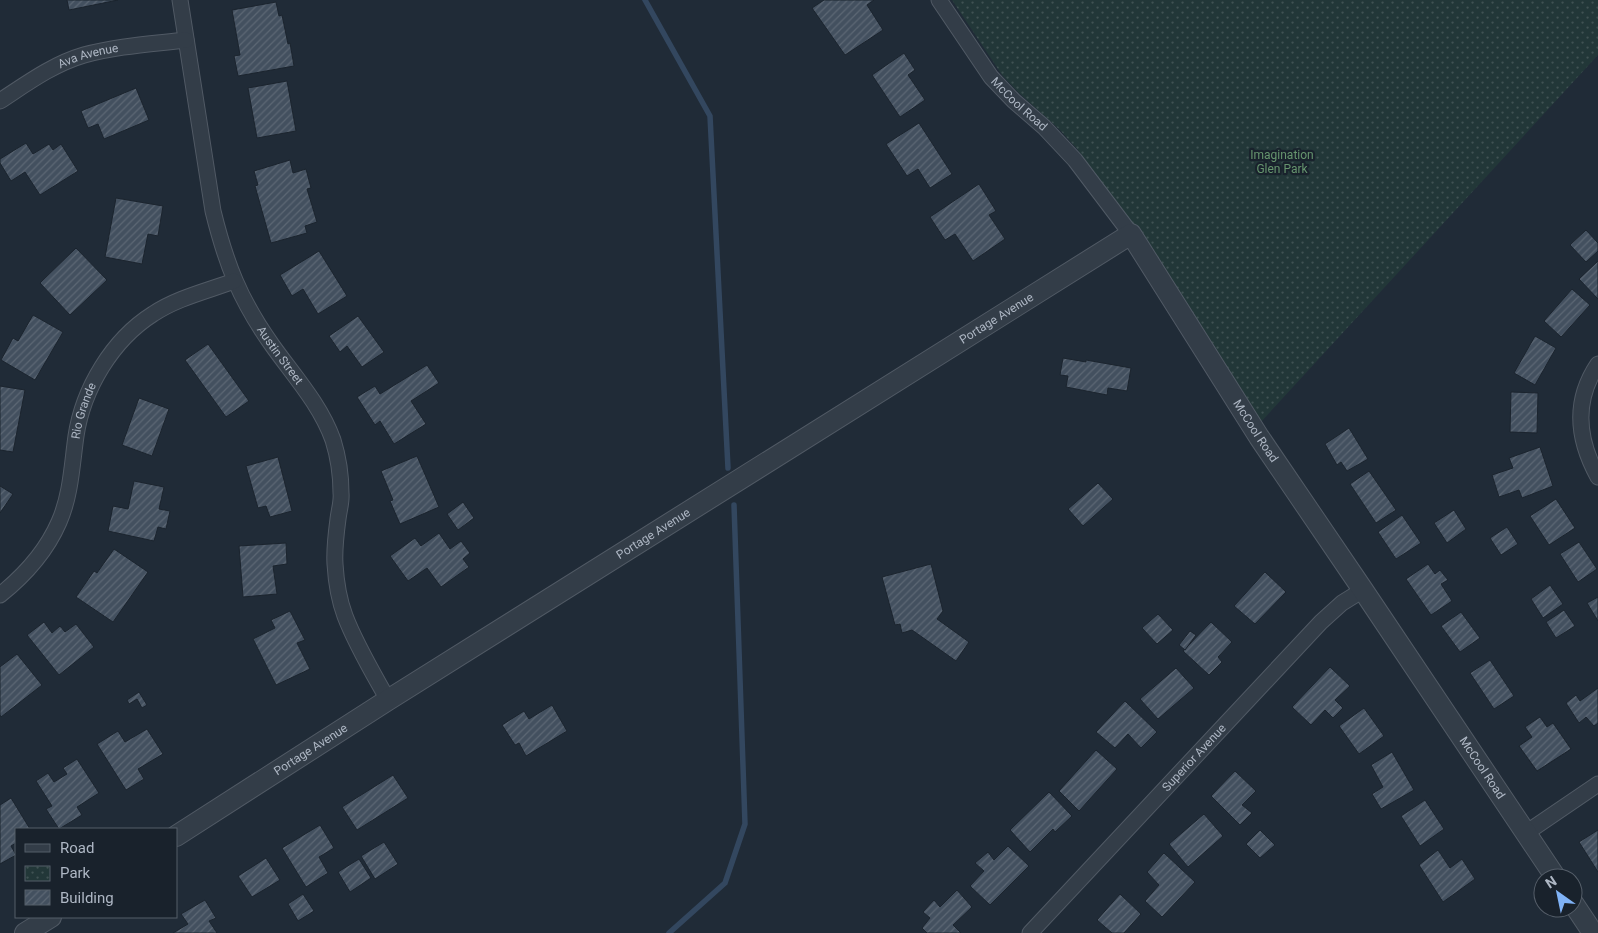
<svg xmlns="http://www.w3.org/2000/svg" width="1598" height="933" viewBox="0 0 1598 933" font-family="Roboto,sans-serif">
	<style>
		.park { fill: url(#park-dots) }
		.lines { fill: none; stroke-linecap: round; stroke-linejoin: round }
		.stream { stroke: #33475f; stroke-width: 5.5 }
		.building { fill: url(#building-hatch); stroke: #1b242e }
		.minor-casing { stroke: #515a65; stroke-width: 17 }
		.tertiary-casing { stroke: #515a65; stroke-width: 22 }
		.minor { stroke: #333d48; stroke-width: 15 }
		.tertiary { stroke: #333d48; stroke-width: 20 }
		.labels { text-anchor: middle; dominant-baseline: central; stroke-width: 4.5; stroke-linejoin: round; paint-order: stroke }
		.street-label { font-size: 12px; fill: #aeb7c4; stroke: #19222c }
		.park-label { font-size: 12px; fill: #66956e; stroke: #19222c }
	</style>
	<defs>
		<pattern id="park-dots" width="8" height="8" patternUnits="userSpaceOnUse" patternTransform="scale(1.25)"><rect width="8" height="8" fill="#223738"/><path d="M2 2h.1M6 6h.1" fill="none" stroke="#405253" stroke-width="1.8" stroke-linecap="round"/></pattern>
		<pattern id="building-hatch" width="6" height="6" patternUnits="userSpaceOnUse" patternTransform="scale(1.25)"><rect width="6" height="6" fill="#43505f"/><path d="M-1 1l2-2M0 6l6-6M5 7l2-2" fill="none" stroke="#5c6774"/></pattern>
	</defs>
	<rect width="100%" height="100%" fill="#202b37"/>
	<!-- park -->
	<path class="park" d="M952,0H1598V55L1260,423L1154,261L1078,150L1060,130L1019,93L1002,75Z"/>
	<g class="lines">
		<!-- stream -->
		<g class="stream">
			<path d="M645,0L710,116L728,468"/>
			<path d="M669,933L725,883L745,824L734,505"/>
		</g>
	</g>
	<!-- building -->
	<g class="building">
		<path d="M67,0H118L69,10Z"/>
		<path d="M824,0H874L867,5L883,30L845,55L812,8Z"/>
		<path d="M276,2L279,16L282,15L288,44L290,43L294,66L238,76L234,56L240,55L232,10Z"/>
		<path d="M904,53L915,70L908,75L925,100L900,117L872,75Z"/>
		<path d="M287,81L296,131L257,138L248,88Z"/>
		<path d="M136,88L149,120L104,139L98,124L88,128L81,111Z"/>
		<path d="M919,123L952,174L930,188L918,169L907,176L886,144Z"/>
		<path d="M26,143L33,154L49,144L53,150L61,144L78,171L40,195L25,172L11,181L0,163V159Z"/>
		<path d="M290,160L293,173L306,169L311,188L307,189L317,222L305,226L307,233L271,243L255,186L258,185L254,171Z"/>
		<path d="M979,184L996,211L989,215L1005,239L973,261L955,234L945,240L930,217Z"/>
		<path d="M116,198L163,206L158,236L148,234L142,264L105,257Z"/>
		<path d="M1586,230L1598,243V251L1586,262L1570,245Z"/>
		<path d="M76,248L107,280L70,315L40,283Z"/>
		<path d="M319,251L347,296L318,314L303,289L292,296L280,275Z"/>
		<path d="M1598,261V299L1579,279Z"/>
		<path d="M1572,289L1590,305L1561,337L1544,321Z"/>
		<path d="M33,315L63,332L35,380L1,360L13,338L18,341Z"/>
		<path d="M358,316L384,352L362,367L347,346L340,352L329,336Z"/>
		<path d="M1535,336L1556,348L1535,385L1514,373Z"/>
		<path d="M208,344L249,401L226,417L185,360Z"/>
		<path d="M1063,358L1086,362V360L1131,368L1127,391L1108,388L1107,395L1066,387L1068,376L1060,375Z"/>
		<path d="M427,365L439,383L411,401L426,424L394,444L380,421L375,425L357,397L375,386L380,394Z"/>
		<path d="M0,386L25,390L13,452L0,450Z"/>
		<path d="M1511,392L1538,393L1537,433L1510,432Z"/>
		<path d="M139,398L169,409L152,456L122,445Z"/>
		<path d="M1349,428L1368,459L1347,471L1341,462L1337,465L1325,444Z"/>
		<path d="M1540,447L1553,486L1522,498L1519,490L1499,497L1492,475L1513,468L1509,458Z"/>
		<path d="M417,456L439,507L400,524L390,501L393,500L381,471Z"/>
		<path d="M278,457L292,511L270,517L266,506L258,508L246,466Z"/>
		<path d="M1369,471L1396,510L1376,523L1350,484Z"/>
		<path d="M134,481L164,487L159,509L170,511L166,529L158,527L154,541L108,531L113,506L128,509Z"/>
		<path d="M1098,483L1113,499L1083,526L1068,509Z"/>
		<path d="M0,486L13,494L0,513Z"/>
		<path d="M1556,499L1575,528L1549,545L1530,516Z"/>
		<path d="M463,502L474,518L458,530L447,514Z"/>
		<path d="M1454,510L1466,529L1447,543L1434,523Z"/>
		<path d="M1402,515L1421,543L1396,559L1378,532Z"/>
		<path d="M1507,527L1518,544L1501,555L1490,538Z"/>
		<path d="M439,533L450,549L461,541L470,553L463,559L469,567L441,587L427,568L408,581L390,556L415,538L421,546Z"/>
		<path d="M1579,542L1597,569L1578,582L1560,554Z"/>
		<path d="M286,543L287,564L273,566L277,594L243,597L239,546Z"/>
		<path d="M114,549L148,572L113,622L76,597L94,571L97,573Z"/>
		<path d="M931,564L943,611L937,619L969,642L956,661L912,630L902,633L900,624L895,625L882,577Z"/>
		<path d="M1428,564L1435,574L1440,570L1448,580L1441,584L1452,601L1431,615L1406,579Z"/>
		<path d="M1265,572L1286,592L1255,624L1234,606Z"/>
		<path d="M1550,585L1563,604L1543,618L1531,599Z"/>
		<path d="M1598,597V621L1587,603Z"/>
		<path d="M1564,610L1575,626L1556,638L1546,622Z"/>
		<path d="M290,611L305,640L297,643L310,669L276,685L253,639L275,628L271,620Z"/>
		<path d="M1461,612L1480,638L1460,652L1441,626Z"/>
		<path d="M1158,614L1173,630L1157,644L1142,628Z"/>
		<path d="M44,622L52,633L60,626L65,632L76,624L94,647L59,675L27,635Z"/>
		<path d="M1211,622L1232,642L1218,657L1222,662L1209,675L1183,651Z"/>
		<path d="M1190,631L1196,635L1185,650L1179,645Z"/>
		<path d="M17,654L42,685L1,717L0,715V667Z"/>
		<path d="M1490,660L1514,696L1494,709L1470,673Z"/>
		<path d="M1330,667L1350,686L1335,700L1343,708L1333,718L1325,710L1311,725L1292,707Z"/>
		<path d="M1176,668L1194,688L1158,719L1140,699Z"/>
		<path d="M1598,688V723L1594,726L1586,717L1579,723L1566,703L1576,695L1580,701Z"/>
		<path d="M139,692L147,705L142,708L137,699L129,704L127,700Z"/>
		<path d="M1125,701L1157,732L1141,748L1128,734L1115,748L1096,732Z"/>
		<path d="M552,705L567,731L526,756L519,743L515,745L502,725L524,711L529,719Z"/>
		<path d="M1364,708L1384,736L1359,754L1339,726Z"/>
		<path d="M1540,717L1547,727L1553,723L1571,749L1537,771L1519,746L1532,737L1525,727Z"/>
		<path d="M1540,717L1547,727L1553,723L1571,749L1537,771L1519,746L1532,737L1525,727Z"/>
		<path d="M147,729L163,754L138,769L144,779L126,790L97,744L118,731L125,742Z"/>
		<path d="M1096,750L1117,769L1079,811L1059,791Z"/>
		<path d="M1392,752L1414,790L1381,809L1372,794L1383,787L1371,765Z"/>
		<path d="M77,759L99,793L77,807L82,815L59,829L46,809L52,806L36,781L48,773L54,782L67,774L63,768Z"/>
		<path d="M1235,771L1256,791L1242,805L1252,813L1240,825L1211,796Z"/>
		<path d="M393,775L408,798L357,830L342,807Z"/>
		<path d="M1049,792L1072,816L1055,832L1053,829L1030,852L1010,830Z"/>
		<path d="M11,798L30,829H16V843L11,846L16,855L0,864V805Z"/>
		<path d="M1425,800L1444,829L1420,846L1401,816Z"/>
		<path d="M1204,814L1223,836L1188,867L1169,844Z"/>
		<path d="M320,825L334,848L319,857L328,873L306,887L282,848Z"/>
		<path d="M1260,830L1275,845L1260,858L1246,844Z"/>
		<path d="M1598,830V872L1579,842Z"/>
		<path d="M384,842L398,864L375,879L361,856Z"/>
		<path d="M1008,846L1029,866L990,905L970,886L984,871L975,863L988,852L994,860Z"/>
		<path d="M1438,850L1450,868L1462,859L1475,879L1443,902L1419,865Z"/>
		<path d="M1164,853L1195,882L1162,917L1145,901L1159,885L1147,872Z"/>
		<path d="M266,858L280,880L252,897L238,876Z"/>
		<path d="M359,859L371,878L350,892L338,872Z"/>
		<path d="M957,890L972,907L953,925L961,933H927L922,928L930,918L923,912L934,900L940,907Z"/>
		<path d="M303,894L314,911L298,921L288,904Z"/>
		<path d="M1120,894L1141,914L1124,933H1112L1097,920Z"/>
		<path d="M205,900L216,918L209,921L217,933H173L188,924L181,914Z"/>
	</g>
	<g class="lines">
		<defs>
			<g id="minor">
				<path id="s1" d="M180,0L213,211C226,264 240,300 272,345C294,376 320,404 333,440C338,456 341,476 341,493C342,501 339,510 338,519C336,534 334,549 335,564C336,581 339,600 345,616C356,645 373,673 388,700"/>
				<path id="s2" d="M939,0L991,77L1014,101L1044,127L1075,160L1131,234"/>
				<path id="s3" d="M0,101C26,84 53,64 84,55C117,46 152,44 186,40"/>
				<path d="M1598,364C1573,401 1577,439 1598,477"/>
				<path id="s4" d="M0,595C25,575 46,552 59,522C71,495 72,464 76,436C83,389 112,340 153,314C177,298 207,291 234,281"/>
				<path d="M1526,833L1598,784"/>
				<path id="s5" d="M1030,933L1321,622L1342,603L1363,590"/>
			</g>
			<g id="tertiary">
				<path id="s6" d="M176,836L388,700L1131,234L1259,437L1363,590L1556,878"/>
				<path d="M1573,903L1593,933"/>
				<path d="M25,933L51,917"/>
			</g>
		</defs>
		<!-- minor casing -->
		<use href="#minor" class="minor-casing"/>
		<!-- tertiary casing -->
		<use href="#tertiary" class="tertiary-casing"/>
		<!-- minor -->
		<use href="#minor" class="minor"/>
		<!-- tertiary -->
		<use href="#tertiary" class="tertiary"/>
	</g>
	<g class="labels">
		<!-- street labels -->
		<g class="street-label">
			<text stroke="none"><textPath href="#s3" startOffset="100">Ava Avenue</textPath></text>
			<text stroke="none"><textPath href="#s2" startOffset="132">McCool Road</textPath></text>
			<text stroke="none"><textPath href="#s6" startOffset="970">Portage Avenue</textPath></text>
			<text stroke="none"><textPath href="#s1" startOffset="374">Austin Street</textPath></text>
			<text stroke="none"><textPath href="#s4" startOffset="209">Rio Grande</textPath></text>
			<text stroke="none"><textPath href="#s6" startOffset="1362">McCool Road</textPath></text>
			<text stroke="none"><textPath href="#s6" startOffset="565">Portage Avenue</textPath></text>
			<text stroke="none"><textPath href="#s6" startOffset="160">Portage Avenue</textPath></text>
			<text stroke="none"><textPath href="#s5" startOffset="240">Superior Avenue</textPath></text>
			<text stroke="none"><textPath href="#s6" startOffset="1768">McCool Road</textPath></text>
		</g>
		<!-- park labels -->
		<g class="park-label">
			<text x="1282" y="155">Imagination<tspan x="1282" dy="14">Glen Park</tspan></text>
		</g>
	</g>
	<!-- legend -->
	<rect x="15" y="828" width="162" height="90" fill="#19222c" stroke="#555e69"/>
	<rect x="25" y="844" width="25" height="8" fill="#333d48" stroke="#555e69"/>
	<text x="60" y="853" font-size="15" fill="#aeb7c4">Road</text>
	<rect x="25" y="866" width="25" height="15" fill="url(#park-dots)" stroke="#555e69"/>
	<text x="60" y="878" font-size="15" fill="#aeb7c4">Park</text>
	<rect x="25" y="890" width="25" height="15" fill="url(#building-hatch)" stroke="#555e69"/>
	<text x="60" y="903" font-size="15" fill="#aeb7c4">Building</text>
	<!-- north arrow -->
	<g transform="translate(1558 893) rotate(327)"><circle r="24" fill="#19222c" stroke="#555e69"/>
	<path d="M0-4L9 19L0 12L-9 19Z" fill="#80b3f7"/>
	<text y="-8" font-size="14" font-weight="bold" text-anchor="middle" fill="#aeb7c4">N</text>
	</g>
</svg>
